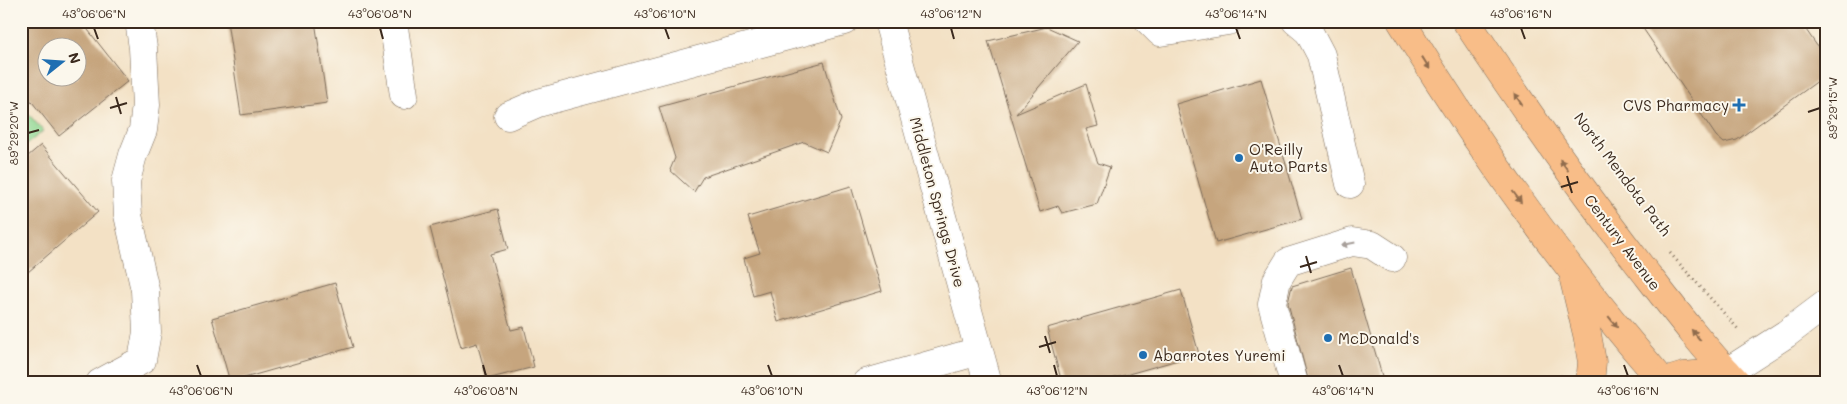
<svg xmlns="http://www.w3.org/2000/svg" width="1847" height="404" viewBox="0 0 1847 404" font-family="Mali,sans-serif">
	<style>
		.green { fill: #8fd792; stroke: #658058 }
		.building { fill: #c6a57e; fill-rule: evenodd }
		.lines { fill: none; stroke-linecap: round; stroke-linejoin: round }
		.minor-casing { stroke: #7b6a58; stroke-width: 29 }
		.major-casing { stroke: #7b6a58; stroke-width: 29 }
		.path { stroke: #7b6a58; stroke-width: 3; stroke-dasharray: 1 4; stroke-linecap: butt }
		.minor { stroke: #fff; stroke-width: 28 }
		.major { stroke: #f8bd88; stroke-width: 28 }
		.oneway { fill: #906c4e }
		.oneway2 { fill: #a79f9a }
		.ticks { fill: none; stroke: #3b2a1e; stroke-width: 2 }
		.poi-dot { fill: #1f6fb2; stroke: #fbf7ec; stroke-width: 2 }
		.labels { text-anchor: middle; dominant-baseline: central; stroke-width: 4; stroke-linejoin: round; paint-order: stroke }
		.poi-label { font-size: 15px; fill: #3b2a1e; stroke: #fbf7ec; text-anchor: start }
		.street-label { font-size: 15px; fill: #3b2a1e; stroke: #fbf7ec }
		.neatline { fill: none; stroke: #3b2a1e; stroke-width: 2 }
		.ticks-label { font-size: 12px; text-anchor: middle; fill: #3b2a1e }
	</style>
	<rect width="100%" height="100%" fill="#fbf7ec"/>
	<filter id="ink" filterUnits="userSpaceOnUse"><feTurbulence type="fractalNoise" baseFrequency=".02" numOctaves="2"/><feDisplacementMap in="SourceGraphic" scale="10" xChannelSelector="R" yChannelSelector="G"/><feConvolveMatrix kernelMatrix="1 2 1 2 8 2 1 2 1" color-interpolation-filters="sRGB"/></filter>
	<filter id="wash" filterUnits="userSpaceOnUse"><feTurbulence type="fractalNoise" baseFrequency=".0096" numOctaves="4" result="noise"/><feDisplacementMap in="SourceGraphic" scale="20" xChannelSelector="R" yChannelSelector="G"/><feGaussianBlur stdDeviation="1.12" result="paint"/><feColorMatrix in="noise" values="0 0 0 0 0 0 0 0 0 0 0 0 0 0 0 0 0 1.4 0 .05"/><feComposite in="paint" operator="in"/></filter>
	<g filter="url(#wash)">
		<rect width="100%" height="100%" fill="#f3e1c5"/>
		<!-- green -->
		<path class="green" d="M21,105L43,131L21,149Z"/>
		<g id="blocks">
			<!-- building -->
			<g class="building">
				<path d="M21,21H81L128,81L59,136L21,88ZM48,48H78V78H48Z"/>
				<path d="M227,21H315L327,103L241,115Z"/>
				<path d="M1638,21H1800L1826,59V75L1737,140L1724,143L1716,136Z"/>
				<path d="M1047,27L1078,41L1016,114L1086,84L1098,126L1086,129L1098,163L1110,167L1097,204L1062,213L1058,206L1040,212L988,41Z"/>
				<path d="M824,62L841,120L827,152L804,142L703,177L694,192L670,170L675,158L659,107Z"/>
				<path d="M1261,79L1302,219L1216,243L1176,104Z"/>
				<path d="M41,145L98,212L21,278V162Z"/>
				<path d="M851,186L882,291L778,322L770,291L753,296L744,258L760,253L748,217Z"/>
				<path d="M498,209L508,249L490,254L511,330L524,327L534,367L487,379L477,343L461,348L430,227Z"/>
				<path d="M1351,268L1384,383H1309L1288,303L1292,286Z"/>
				<path d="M335,283L353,347L230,382L212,318Z"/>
				<path d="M1181,290L1199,354L1097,383H1062L1047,328Z"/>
			</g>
		</g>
	</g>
	<g filter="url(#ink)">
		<use href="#blocks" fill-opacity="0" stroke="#7b6a58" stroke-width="1"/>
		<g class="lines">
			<defs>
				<g id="minor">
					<path d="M393,21L404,95"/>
					<path d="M888,21L988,383"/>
					<path d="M1149,21L1160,32L1228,21"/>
					<path d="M1296,21L1309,32L1321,55L1350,184"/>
					<path d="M508,116L538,103L844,21"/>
					<path d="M1727,372L1786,334L1826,304"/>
					<path d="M100,383L142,360L147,332L145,290L128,215L126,181L133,155L143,130L146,105L143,48L139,21"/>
					<path d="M866,383L979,351"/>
					<path d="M1294,383L1272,304L1277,280L1288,262L1352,242L1372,245L1392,258"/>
				</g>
				<g id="major">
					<path d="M1401,21C1479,149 1566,270 1664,383"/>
					<path d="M1466,21C1521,104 1577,184 1638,263C1670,304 1701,345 1737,383"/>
					<path d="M1574,280L1587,334L1592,362L1590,383"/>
					<path d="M1661,383L1684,376L1727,372"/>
				</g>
			</defs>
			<!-- minor casing -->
			<use href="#minor" class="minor-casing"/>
			<!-- major casing -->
			<use href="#major" class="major-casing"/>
			<!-- path -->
			<g class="path">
				<path d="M1670,253L1738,329"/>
				<path d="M1491,383L1563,376"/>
			</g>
			<!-- minor -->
			<use href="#minor" class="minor"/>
			<!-- major -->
			<use href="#major" class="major"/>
		</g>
		<!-- one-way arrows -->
		<defs><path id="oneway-solid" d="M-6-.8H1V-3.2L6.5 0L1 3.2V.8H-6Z" transform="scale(1.25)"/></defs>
		<g class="oneway">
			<use href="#oneway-solid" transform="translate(1426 63) rotate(58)"/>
			<use href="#oneway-solid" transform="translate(1518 99) rotate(-124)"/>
			<use href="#oneway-solid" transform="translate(1564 165) rotate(-126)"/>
			<use href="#oneway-solid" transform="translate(1517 197) rotate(53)"/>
			<use href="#oneway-solid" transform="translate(1613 322) rotate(51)"/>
			<use href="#oneway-solid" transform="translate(1696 335) rotate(-130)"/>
		</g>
		<use class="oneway2" href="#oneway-solid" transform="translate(1348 244) rotate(169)"/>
	</g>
	<!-- ticks -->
	<path class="ticks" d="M94,28L98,39M380,28L383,39M665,28L669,39M951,28L954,39M1236,28L1240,39M1521,28L1525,39M116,97L121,114M110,108L127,103M1808,112L1820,108M28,133L39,130M1567,176L1572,193M1561,187L1578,182M1306,256L1311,273M1300,267L1317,262M1045,336L1050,353M1039,347L1056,342M197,365L201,376M483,365L486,376M768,365L772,376M1054,365L1057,376M1339,365L1343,376M1624,365L1628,376"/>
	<!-- markers -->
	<g class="poi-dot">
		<path d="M1736.5 97.5h5v5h5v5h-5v5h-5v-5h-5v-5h5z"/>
		<circle cx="1239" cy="158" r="5"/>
		<circle cx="1328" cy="338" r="5"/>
		<circle cx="1143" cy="355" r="5"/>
	</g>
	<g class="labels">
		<!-- poi labels -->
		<g class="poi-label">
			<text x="1729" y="105" text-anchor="end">CVS Pharmacy</text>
			<text x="1249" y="149">O'Reilly<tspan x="1249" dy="17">Auto Parts</tspan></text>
			<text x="1338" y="338">McDonald's</text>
			<text x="1153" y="355">Abarrotes Yuremi</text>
		</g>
		<!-- street labels -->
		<g class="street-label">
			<text transform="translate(1623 174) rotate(53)">North Mendota Path</text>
			<text transform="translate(938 202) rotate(75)">Middleton Springs Drive</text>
			<text transform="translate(1623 242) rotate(53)">Century Avenue</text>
		</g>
	</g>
	<!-- margin -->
	<rect width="1847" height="404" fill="none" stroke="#fbf7ec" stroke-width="55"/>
	<!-- north arrow -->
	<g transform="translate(62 62) rotate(73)"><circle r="24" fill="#fbf7ec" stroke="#aea59a"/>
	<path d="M0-4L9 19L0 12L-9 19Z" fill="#1f6fb2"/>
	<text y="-8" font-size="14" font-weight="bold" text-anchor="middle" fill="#3b2a1e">N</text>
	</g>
	<rect x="28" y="28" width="1792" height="348" class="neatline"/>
	<g class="ticks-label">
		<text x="94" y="18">43°06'06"N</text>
		<text x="380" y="18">43°06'08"N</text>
		<text x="665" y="18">43°06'10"N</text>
		<text x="951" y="18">43°06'12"N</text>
		<text x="1236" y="18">43°06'14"N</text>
		<text x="1521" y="18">43°06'16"N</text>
		<text transform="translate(1833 108) rotate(-90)" y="4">89°29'15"W</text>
		<text transform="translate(14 133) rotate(-90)" y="4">89°29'20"W</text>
		<text x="201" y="395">43°06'06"N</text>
		<text x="486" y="395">43°06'08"N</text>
		<text x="772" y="395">43°06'10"N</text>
		<text x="1057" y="395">43°06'12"N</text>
		<text x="1343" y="395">43°06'14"N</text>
		<text x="1628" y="395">43°06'16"N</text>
	</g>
</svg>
